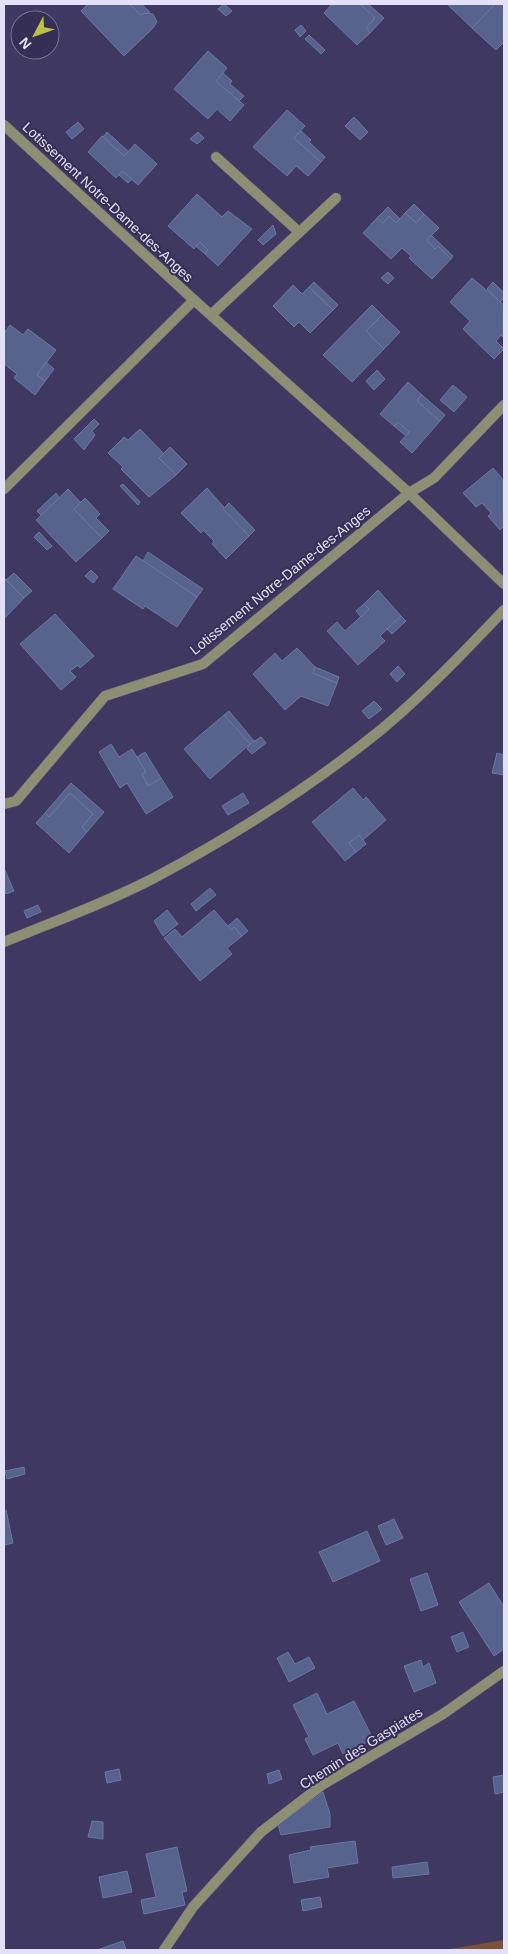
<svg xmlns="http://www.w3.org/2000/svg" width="508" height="1954" viewBox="0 0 508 1954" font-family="Arial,sans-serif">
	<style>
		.green { fill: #7b5138 }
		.building { fill: #57638d; stroke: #6b78a3 }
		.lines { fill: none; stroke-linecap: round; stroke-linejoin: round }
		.minor-casing { stroke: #5d567c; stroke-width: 11 }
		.minor { stroke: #8d8f75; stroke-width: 10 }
		.labels { text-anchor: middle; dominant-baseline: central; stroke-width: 4; stroke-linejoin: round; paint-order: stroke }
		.street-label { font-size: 14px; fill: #e3e0f9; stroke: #352e55 }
	</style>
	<rect width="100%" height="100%" fill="#3f3860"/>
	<!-- green -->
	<path class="green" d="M504,1940V1950H444Z"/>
	<!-- building -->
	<g class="building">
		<path d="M88,4H130L140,15L144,13L153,14L157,22L153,28L124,56L81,11Z"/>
		<path d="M130,4H141L150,12L140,15Z"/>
		<path d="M224,4L232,11L226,16L218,9Z"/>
		<path d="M332,4H360L375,18L366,28L370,33L357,45L324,13Z"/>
		<path d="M360,4H368L384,18L370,33L366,28L375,18Z"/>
		<path d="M447,4H495L472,28Z"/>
		<path d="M495,4H504V42L496,50L472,28Z"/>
		<path d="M301,25L306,31L300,37L295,30Z"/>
		<path d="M309,35L325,50L321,54L305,39Z"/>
		<path d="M208,51L227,68L216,81L244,105L230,121L217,109L208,119L174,89Z"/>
		<path d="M223,73L232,81L230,84L244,96L239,101L216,81Z"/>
		<path d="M287,110L305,126L294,138L321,162L308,176L296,166L287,176L253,147Z"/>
		<path d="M354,117L368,132L360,140L345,126Z"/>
		<path d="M78,122L84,129L72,139L66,132Z"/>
		<path d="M301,131L311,140L309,142L325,157L321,162L294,138Z"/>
		<path d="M107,132L129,152L124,156L103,137Z"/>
		<path d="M198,132L204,138L197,144L190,139Z"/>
		<path d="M102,136L124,156L135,144L157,164L138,185L122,171L116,178L88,152Z"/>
		<path d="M122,171L132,179L128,183L119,175Z"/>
		<path d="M197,194L222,217L228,211L252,229L218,266L205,254L208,250L200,242L194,249L168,226Z"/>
		<path d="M414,204L424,214L416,223L405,213Z"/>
		<path d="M388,207L400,219L396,223L389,216L383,223L377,218Z"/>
		<path d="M405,213L416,223L424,214L439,228L427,240L435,249L438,246L451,259L432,279L409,258L411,256L402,248L391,259L363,233L377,218L383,223L389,216L396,223Z"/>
		<path d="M273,225L276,234L263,245L258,240Z"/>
		<path d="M431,235L453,256L451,259L438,246L435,249L427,240Z"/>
		<path d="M200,242L208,250L205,254L196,246Z"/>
		<path d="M388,272L394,278L388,284L381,278Z"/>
		<path d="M472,278L504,305V338L501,335L496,341L504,349L494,359L463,329L470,321L450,302Z"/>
		<path d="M314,282L338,305L333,310L309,287Z"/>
		<path d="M493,282L504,293V298L500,302L487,289Z"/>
		<path d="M293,285L302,294L309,287L333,310L310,333L299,322L294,327L273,306Z"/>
		<path d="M372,305L382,315L366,331L384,349L352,382L323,355Z"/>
		<path d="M382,315L400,332L384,349L366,331Z"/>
		<path d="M10,325L23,335L28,329L56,350L37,375L45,381L35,395L14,378L17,374L4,364V333Z"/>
		<path d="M46,362L54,369L45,381L37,375Z"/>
		<path d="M377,370L385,379L374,390L366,381Z"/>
		<path d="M408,382L422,395L417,401L440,421L412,453L400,442L409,432L398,422L394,426L380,414Z"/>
		<path d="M453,385L467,397L454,412L440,400Z"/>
		<path d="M422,395L445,415L440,421L417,401Z"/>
		<path d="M94,419L99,424L92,431L95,435L84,450L74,439Z"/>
		<path d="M398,422L409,432L406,436L394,426Z"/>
		<path d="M140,429L164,454L159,458L176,475L149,497L121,469L123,467L108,453L124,437L128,440Z"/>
		<path d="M170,447L187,464L176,475L159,458Z"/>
		<path d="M493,468L504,481V526L500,530L488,516L491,513L482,503L476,507L463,493Z"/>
		<path d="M123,484L140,502L138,505L120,486Z"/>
		<path d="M207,488L249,536L226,559L212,544L214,541L203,530L201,533L181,513Z"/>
		<path d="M68,489L81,503L74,509L102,538L76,562L36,520Z"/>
		<path d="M56,493L59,498L41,515L37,511Z"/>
		<path d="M85,498L100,514L96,518L109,531L102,538L74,509Z"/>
		<path d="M229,503L255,530L249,536L223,509Z"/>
		<path d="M39,532L52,546L47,550L34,537Z"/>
		<path d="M148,552L203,589L197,597L143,561Z"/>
		<path d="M136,556L197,597L177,627L145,606L143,609L113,589Z"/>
		<path d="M91,570L98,577L93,583L85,576Z"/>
		<path d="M14,573L32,591L24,598L6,580Z"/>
		<path d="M5,579L24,598L4,619V581Z"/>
		<path d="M378,590L401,616L380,636L385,641L358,665L327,631L337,622L345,631L369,609L364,604Z"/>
		<path d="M364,604L369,609L361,617L356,611Z"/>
		<path d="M55,614L94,656L80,668L78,665L70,671L76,677L61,690L20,644Z"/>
		<path d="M401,616L406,621L392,634L387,629Z"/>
		<path d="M297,648L315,667L313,673L337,683L328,706L301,696L285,710L253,674L275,653L282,661Z"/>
		<path d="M398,666L405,674L397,682L390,674Z"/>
		<path d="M315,667L339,677L337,683L313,673Z"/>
		<path d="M374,701L382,709L369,719L362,711Z"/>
		<path d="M229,711L254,741L250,744L224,715Z"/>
		<path d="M224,715L250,744L210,779L184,749Z"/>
		<path d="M261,737L266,743L252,754L247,749L250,744Z"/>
		<path d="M111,744L119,757L132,749L146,772L142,774L148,786L161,778L173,797L146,814L127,783L120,788L99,752Z"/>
		<path d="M145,752L161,778L148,786L142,774L146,772L137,757Z"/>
		<path d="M497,753L504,755V775L492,773Z"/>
		<path d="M71,783L104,812L87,832L82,827L93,814L70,793L49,817L45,813Z"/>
		<path d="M353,788L363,800L366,797L386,820L363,840L359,835L349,843L356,852L345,861L312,822Z"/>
		<path d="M70,793L93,814L82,827L87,832L69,853L36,823L45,813L49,817Z"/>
		<path d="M243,793L249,803L228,815L222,806Z"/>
		<path d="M359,835L366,844L356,852L349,843Z"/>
		<path d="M4,868L14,891L6,894L4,888Z"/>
		<path d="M210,888L216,895L196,911L191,904Z"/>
		<path d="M38,905L41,912L27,918L24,911Z"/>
		<path d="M167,910L178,924L163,936L154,921Z"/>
		<path d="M214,910L231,930L234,927L242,936L227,948L232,954L200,981L164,938L175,929L182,937Z"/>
		<path d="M237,918L248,931L242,936L234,927L231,930L228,926Z"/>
		<path d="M24,1467L25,1474L7,1479L5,1471Z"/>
		<path d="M4,1510H6L13,1543L4,1545Z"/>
		<path d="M394,1519L403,1538L386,1545L378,1526Z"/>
		<path d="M367,1531L380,1561L333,1582L319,1552Z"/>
		<path d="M427,1573L438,1605L421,1611L410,1579Z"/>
		<path d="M489,1583L504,1607V1649L494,1656L459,1602Z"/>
		<path d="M463,1632L469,1647L457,1652L451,1637Z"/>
		<path d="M288,1652L295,1664L309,1657L315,1668L289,1682L277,1658Z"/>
		<path d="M421,1660L423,1667L429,1663L436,1683L414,1692L404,1666Z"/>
		<path d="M317,1693L327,1714L354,1701L373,1739L343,1754L338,1743L313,1755L305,1739L309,1737L293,1705Z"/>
		<path d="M119,1769L121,1780L107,1783L105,1772Z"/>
		<path d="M279,1770L282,1779L269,1784L267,1774Z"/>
		<path d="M504,1775V1792L495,1794L493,1777Z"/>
		<path d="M323,1792L330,1814V1827L281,1835L278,1825Z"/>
		<path d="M92,1821L103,1822V1839L88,1837Z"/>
		<path d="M355,1841L358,1863L327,1868L329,1877L294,1883L289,1855L311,1850L310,1847Z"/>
		<path d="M177,1847L187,1891L182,1892L185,1905L144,1914L141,1900L156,1897L146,1854Z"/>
		<path d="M427,1862L429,1874L393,1878L392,1867Z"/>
		<path d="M127,1871L132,1892L103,1898L99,1877Z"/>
		<path d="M320,1897L322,1907L303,1911L301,1900Z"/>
		<path d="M123,1941L126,1950H97Z"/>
	</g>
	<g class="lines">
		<defs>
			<g id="minor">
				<path d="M4,125L194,300L409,493L203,664L105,696L16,801L4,804"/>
				<path d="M216,157L299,232"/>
				<path d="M212,314L336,198"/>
				<path d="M504,405L434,478L409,493L504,584"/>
				<path d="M4,489L194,300"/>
				<path d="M4,942C53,922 106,903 154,878C233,836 312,786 382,729C425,693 465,651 504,610"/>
				<path d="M164,1950L193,1907L261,1832L322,1785L443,1714L504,1671"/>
			</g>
		</defs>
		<!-- minor casing -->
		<use href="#minor" class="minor-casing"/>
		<!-- minor -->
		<use href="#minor" class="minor"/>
	</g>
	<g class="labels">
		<!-- street labels -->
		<g class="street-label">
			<text transform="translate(108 202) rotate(43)">Lotissement Notre-Dame-des-Anges</text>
			<text transform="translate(280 580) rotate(-39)">Lotissement Notre-Dame-des-Anges</text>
			<text transform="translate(361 1748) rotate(-32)">Chemin des Gaspiates</text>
		</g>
	</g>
	<!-- border -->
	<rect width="508" height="1954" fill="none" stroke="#e3e0f9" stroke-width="10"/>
	<!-- north arrow -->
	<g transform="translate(35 35) rotate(229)"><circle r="24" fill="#352e55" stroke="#7b7597"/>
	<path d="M0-4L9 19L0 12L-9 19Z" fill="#bcc044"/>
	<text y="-8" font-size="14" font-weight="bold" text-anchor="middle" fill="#e3e0f9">N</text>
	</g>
</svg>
